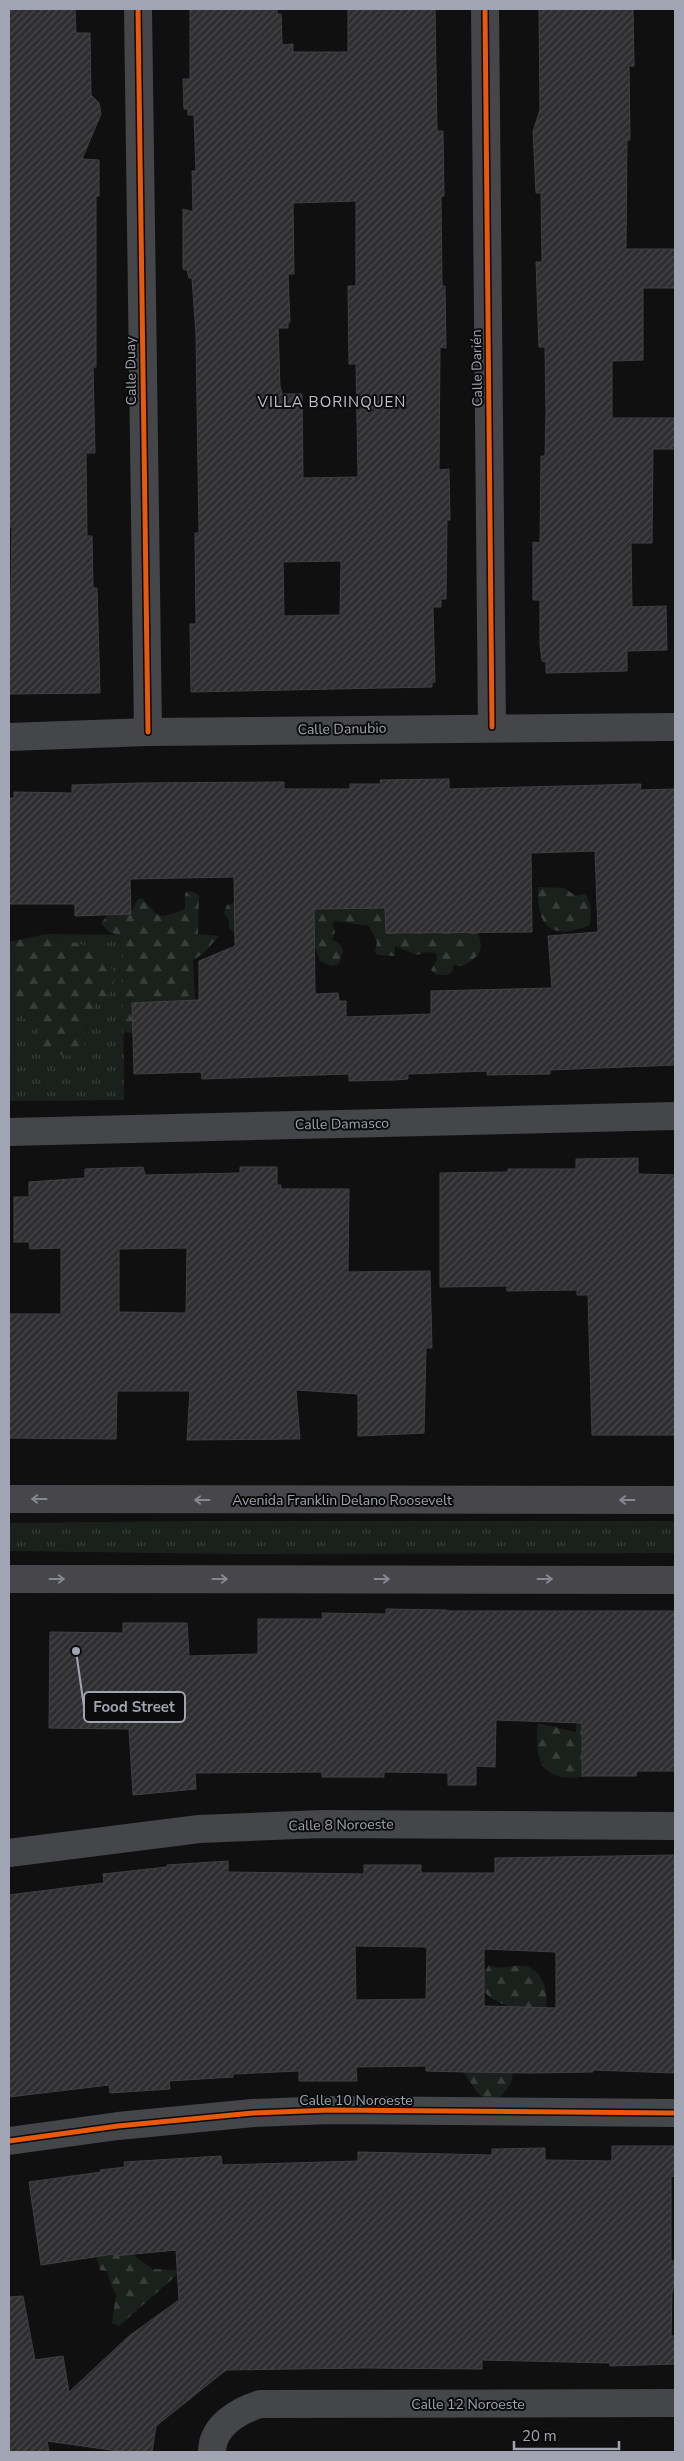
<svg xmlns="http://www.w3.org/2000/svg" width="684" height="2461" viewBox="0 0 684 2461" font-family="'Nunito Sans',sans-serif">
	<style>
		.grass { fill: url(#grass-tufts) }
		.forest { fill: url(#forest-firs) }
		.building { fill: url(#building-hatch); stroke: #404044; fill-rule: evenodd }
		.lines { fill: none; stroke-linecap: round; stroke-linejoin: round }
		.street { stroke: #454649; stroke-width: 28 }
		.primary { stroke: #47474b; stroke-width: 28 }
		.cycleway-casing { stroke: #0b0b0c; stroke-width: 8 }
		.cycleway { stroke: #e8590c; stroke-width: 5 }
		.oneway { stroke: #868893 }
		.labels { text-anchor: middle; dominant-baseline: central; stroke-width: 4; stroke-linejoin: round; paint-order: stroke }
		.street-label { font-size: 14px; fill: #a1a4b2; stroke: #0b0b0c }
		.neighbourhood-label { font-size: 15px; letter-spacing: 1px; fill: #c2c3ce; stroke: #0b0b0c }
		.leader { fill: none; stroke: #a1a4b2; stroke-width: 2 }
		.callout-dot { fill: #a1a4b2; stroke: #0b0b0c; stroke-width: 2 }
		.callout { fill: #0b0b0c; stroke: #a1a4b2; stroke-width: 2 }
		.callout-label { font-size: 15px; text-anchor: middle; font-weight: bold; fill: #a1a4b2 }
	</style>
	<defs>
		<pattern id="grass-tufts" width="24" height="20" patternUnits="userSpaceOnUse" patternTransform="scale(1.25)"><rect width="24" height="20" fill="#1a211c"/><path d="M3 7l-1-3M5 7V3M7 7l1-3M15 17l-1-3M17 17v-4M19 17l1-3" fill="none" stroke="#383e3b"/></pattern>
		<pattern id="forest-firs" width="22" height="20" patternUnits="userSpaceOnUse" patternTransform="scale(1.25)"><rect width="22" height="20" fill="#1a211c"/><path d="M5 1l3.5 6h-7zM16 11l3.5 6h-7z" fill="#383e3b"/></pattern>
		<pattern id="building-hatch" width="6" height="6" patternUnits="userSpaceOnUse" patternTransform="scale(1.25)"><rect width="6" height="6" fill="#2e2e30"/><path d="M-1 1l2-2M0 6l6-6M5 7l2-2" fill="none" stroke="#49494c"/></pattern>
	</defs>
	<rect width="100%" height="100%" fill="#101011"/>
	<!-- grass -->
	<g class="grass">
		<path d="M46,934L118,935L123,953L124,1100L9,1101V997L15,1001L23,1018L33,1021L41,1028L87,1033L86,1026L98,997L106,996L86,946Z"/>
		<path d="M203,1521H675V1553L237,1554L9,1551V1523Z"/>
	</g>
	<!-- forest -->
	<g class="forest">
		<path d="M384,873L386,933L477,930C484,950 482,954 464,966L453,965V971L447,975H436L431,970L437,960L436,953L426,952L417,955L395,946V956L378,955L375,952L377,942L369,926L335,921L333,926L335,932L332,939L340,944L343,950L339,964L332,966L320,961L315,947L309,943L237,936L229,927V921L224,913L227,905L234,903Z"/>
		<path d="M538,887L564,888L576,896L583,894L587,896L591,909L590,925C550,941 537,927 538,887Z"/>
		<path d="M190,891L199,895L198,934L219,936L204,953L193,960L195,1001L132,1003L133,1033L123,1032V953L118,935L109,932L101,923L108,915L131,914L137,900L142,898C161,920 158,919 185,909V893Z"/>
		<path d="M46,934L86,946L98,951L108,959L115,978L111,992L106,996L98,997L86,1026L84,1049L71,1056L39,1051L37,1034L41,1028L33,1021L23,1018L15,1001L9,997V942Z"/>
		<path d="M577,1690L596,1775C549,1784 532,1771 538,1723L576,1732Z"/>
		<path d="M489,1965C501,1971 512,1964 525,1966C544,1969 551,1998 544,2013C522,2009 497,2008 482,1989L483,1975Z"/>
		<path d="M463,2072L513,2073C512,2081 509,2087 503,2094C484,2114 473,2083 463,2072Z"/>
		<path d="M113,2240L115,2256L132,2254L153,2269L175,2270L179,2273L119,2326L112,2323L116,2294L111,2285L107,2271L100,2270L95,2253Z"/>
	</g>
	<!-- building -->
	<g class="building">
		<path d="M9,9H75L76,33H90L91,95L99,103L101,114L82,159L99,160V196H96V367H93L95,453H86L87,536H92L93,588H97L100,693L9,694L12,527H9Z"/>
		<path d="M190,9H277V14H281L282,45L293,44V52H348V9H435L437,131H443L444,196H441L442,286H445L446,348L440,347L439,470L449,469L450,520H447L446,599H441V607H433L435,682H432V687L191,692L190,624H196L195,533H199L196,335L192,278H189L187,270L183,269V209L193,212L192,171H196L194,115H188V109H184L183,79H190ZM356,201V286H348L349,364H356L358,477L303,478L302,394H282L280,386L278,328H288V322H290L288,274H294L293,203ZM341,561L340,615L284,616L283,562Z"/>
		<path d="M539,9H633L634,66H629L630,140H627L626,249H675V288H643V360L612,361V418H675V449H653L652,543H631L632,607L666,606L667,650L627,651V671L546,673V662L542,661L540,645V600H533V542L540,543L541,456H545L546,413L545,347H539L536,262H542L541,193H536L533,131L540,110Z"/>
		<path d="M449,779V789L641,784L640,790L675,789V1065L550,1070V1074L487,1075V1071L408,1074V1079L394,1080L349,1081V1074L202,1079L201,1072L134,1074L132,1003L199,1000V961L235,946L234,877L130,879L131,914L75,916V904H9V798H14V792L72,793V785L139,783L284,782V789H350V784H381L380,780ZM595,851L598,932L548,936L552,988L431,991V1014L346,1017V1001H339L338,993L315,994L314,909L385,908L386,933L532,932L531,853Z"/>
		<path d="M638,1158V1174L675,1175V1435H592L588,1295H577V1290L507,1291V1286L440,1287V1173L508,1172V1169H576V1159Z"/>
		<path d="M143,1167L145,1175L240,1173V1167H277V1185H281V1189H349L348,1272L430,1271L432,1348H426L424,1433L358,1436V1394L296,1390L300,1439L187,1440L190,1391H117L116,1439L9,1438V1314H61V1248L30,1249L29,1242H14V1197H29V1182L85,1178V1169ZM187,1248L186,1313L119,1312V1249Z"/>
		<path d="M386,1609L447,1610V1611H675V1771H637L636,1776H582V1723L496,1720L495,1767L476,1766V1785H448V1773L384,1772V1777H322V1772L195,1773L196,1789L133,1795L129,1729L49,1728L50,1632L123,1633V1623H187L189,1656L258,1654V1619H323L322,1613L386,1614Z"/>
		<path d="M674,1855L675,2073L593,2070V2072L530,2073L463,2072L426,2071V2066L356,2067L357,2081H299V2071L233,2074V2077L169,2081L170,2089L110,2093L109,2085L9,2097V1895L104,1883L103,1874L167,1867V1865L228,1861V1872L364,1874V1865H421V1873H495V1858ZM355,1946L427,1947L426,1999L356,2000ZM484,1949L556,1952V2008L484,2006Z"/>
		<path d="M612,2146H675V2177L671,2176V2261H675V2281L672,2293L671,2336H675V2364L610,2366V2363L482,2360V2369L365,2368L226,2370L156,2426L152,2452H125L47,2441L49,2452H9V2297L23,2296L35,2360L63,2356L69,2392L129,2336L179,2300L176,2250L114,2256V2254L41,2265L29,2182L101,2172L100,2170L125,2167L124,2162L221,2156L222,2165L358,2161V2152L492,2155V2149L545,2148V2160L612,2161Z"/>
	</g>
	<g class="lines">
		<!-- street -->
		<g class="street">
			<path d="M138,9L148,732"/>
			<path d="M485,9L492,727"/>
			<path d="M9,737L148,732L675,727"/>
			<path d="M9,1132L675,1116"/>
			<path d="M9,1853L199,1829L322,1824L675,1826"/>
			<path d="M9,2141L118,2126L253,2113L330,2110L675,2113"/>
			<path d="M212,2452C212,2426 238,2411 260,2404L675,2403"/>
		</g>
		<!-- primary -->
		<g class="primary">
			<path d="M9,1499L675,1500"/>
			<path d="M9,1579L675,1580"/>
		</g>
		<defs>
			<g id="cycleway">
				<path d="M138,9L148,732"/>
				<path d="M485,9L492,727"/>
				<path d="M9,2141L118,2126L253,2113L330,2110L675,2113"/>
			</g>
		</defs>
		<!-- cycleway casing -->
		<use href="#cycleway" class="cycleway-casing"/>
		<!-- cycleway -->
		<use href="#cycleway" class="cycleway"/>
	</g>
	<!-- one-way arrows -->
	<defs><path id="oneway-shaft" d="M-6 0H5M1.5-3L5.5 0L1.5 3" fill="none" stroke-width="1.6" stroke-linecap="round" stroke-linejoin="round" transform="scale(1.25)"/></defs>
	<g class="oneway">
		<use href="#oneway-shaft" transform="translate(39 1499) rotate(-180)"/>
		<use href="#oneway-shaft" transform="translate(202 1500) rotate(-180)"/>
		<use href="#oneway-shaft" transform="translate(627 1500) rotate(180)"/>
		<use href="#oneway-shaft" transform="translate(57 1579)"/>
		<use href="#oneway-shaft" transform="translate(220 1579)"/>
		<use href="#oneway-shaft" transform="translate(382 1579)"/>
		<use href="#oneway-shaft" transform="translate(545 1579)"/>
	</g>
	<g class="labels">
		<!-- street labels -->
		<g class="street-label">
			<text transform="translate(477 368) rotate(-91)">Calle Darién</text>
			<text transform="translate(131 371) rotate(-91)">Calle Duay</text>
			<text transform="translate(342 729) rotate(-1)">Calle Danubio</text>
			<text transform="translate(342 1124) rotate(-1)">Calle Damasco</text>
			<text x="342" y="1500">Avenida Franklin Delano Roosevelt</text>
			<text transform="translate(341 1825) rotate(-1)">Calle 8 Noroeste</text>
			<text x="356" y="2100">Calle 10 Noroeste</text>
			<text x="468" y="2404">Calle 12 Noroeste</text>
		</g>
		<!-- neighbourhood labels -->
		<g class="neighbourhood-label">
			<text x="332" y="402">VILLA BORINQUEN</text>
		</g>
	</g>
	<!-- callouts -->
	<path class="leader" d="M76 1651L84 1707"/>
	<circle class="callout-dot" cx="76" cy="1651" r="5"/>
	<rect class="callout" x="84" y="1692" width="101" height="30" rx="5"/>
	<g class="callout-label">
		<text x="134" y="1712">Food Street</text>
	</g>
	<!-- border -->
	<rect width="684" height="2461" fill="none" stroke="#a1a4b2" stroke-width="20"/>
	<!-- scale -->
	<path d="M514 2441v8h105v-8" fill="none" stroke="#a1a4b2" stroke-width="2.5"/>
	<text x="522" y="2441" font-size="15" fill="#a1a4b2" stroke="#0b0b0c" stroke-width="4" paint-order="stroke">20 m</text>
</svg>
